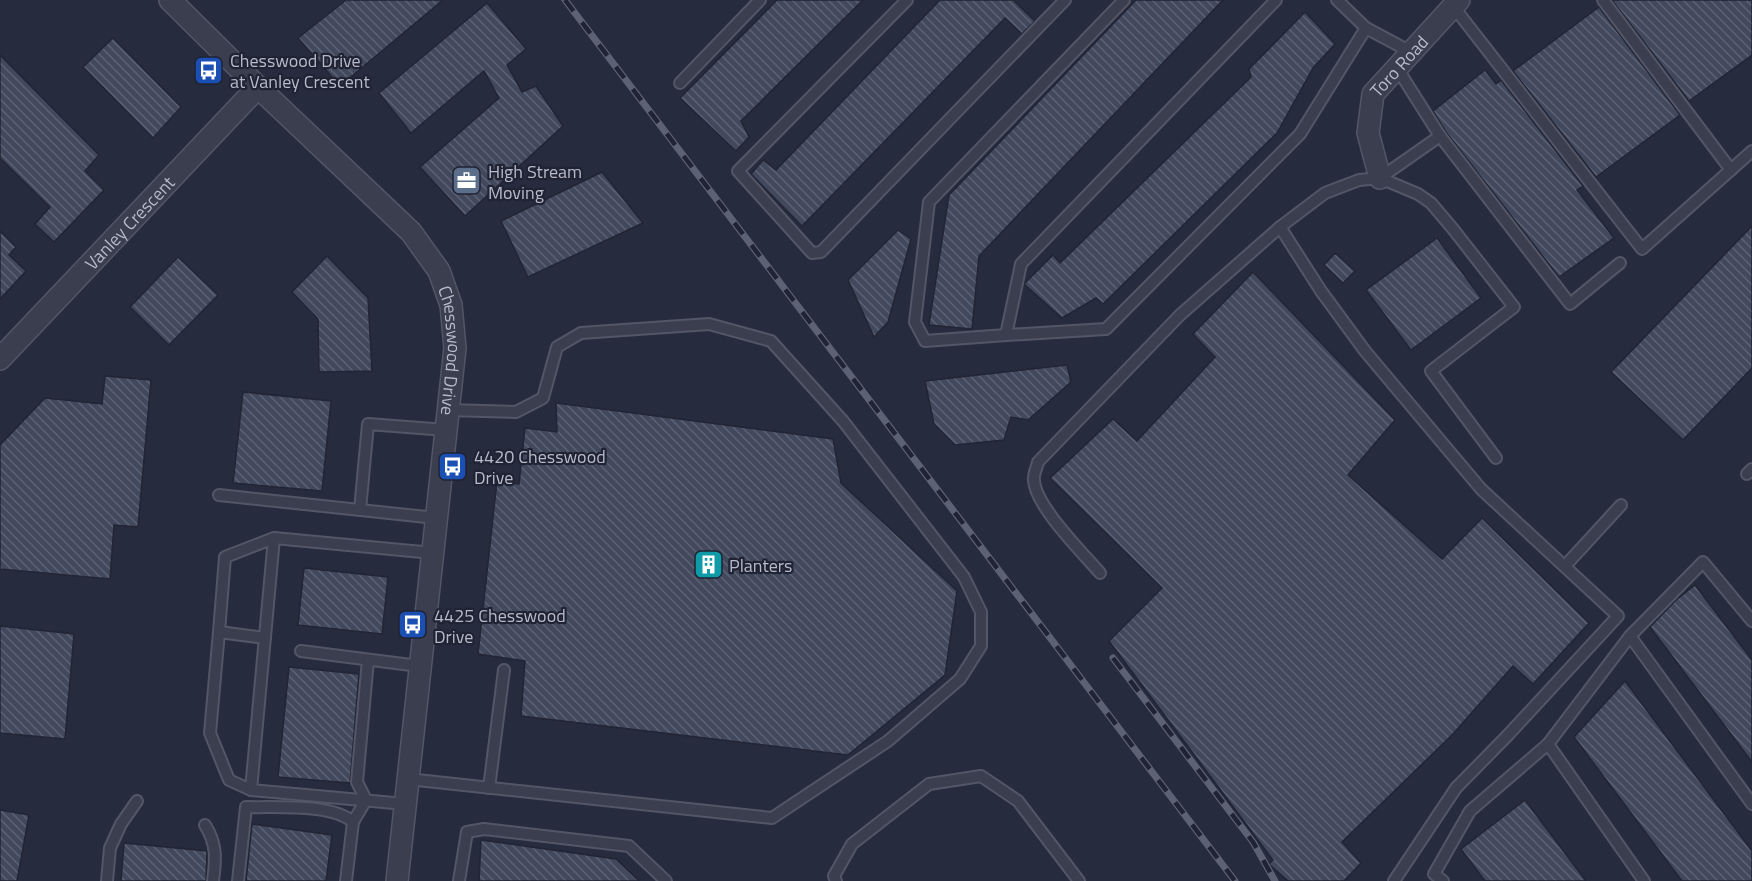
<svg xmlns="http://www.w3.org/2000/svg" width="1752" height="881" viewBox="0 0 1752 881" font-family="'Titillium Web',sans-serif">
	<style>
		.building { fill: url(#building-back-hatch); stroke: #212535; stroke-width: 1.5 }
		.lines { fill: none; stroke-linecap: round; stroke-linejoin: round }
		.service-casing { stroke: #525666; stroke-width: 14 }
		.minor-casing { stroke: #525666; stroke-width: 24 }
		.service { stroke: #3a3e4e; stroke-width: 10 }
		.minor { stroke: #3a3e4e; stroke-width: 21 }
		.rail-casing { stroke: #5c6174; stroke-width: 7 }
		.rail { stroke: #1f2333; stroke-width: 4.5; stroke-dasharray: 14; stroke-linecap: butt }
		.labels { text-anchor: middle; dominant-baseline: central; stroke-width: 4.5; stroke-linejoin: round; paint-order: stroke }
		.poi-label { font-size: 18px; fill: #b6bac9; stroke: #1f2333; text-anchor: start }
		.street-label { font-size: 18px; fill: #b6bac9; stroke: #1f2333 }
	</style>
	<defs>
		<pattern id="building-back-hatch" width="6" height="6" patternUnits="userSpaceOnUse" patternTransform="scale(1.5)"><rect width="6" height="6" fill="#43495d"/><path d="M-1 5l2 2M0 0l6 6M5-1l2 2" fill="none" stroke="#5c6173"/></pattern>
	</defs>
	<rect width="100%" height="100%" fill="#262b3e"/>
	<!-- building -->
	<g class="building">
		<path d="M346,0H443L340,86L298,38Z"/>
		<path d="M777,0H863L741,121L749,137L736,151L680,98Z"/>
		<path d="M940,0H1013L1035,21L1022,34L1005,18L802,226L751,174L763,160L776,170Z"/>
		<path d="M1136,0H1223L979,256L972,329L929,325L949,195Z"/>
		<path d="M1612,0H1752V55L1689,101Z"/>
		<path d="M487,3L526,49L507,65L522,92L536,86L563,126L465,216L420,167L499,98L484,71L411,133L379,93Z"/>
		<path d="M1599,7L1680,115L1596,177L1513,71Z"/>
		<path d="M1305,12L1335,44L1313,68L1277,133L1103,304L1096,298L1062,318L1024,284L1053,255L1060,263L1251,77L1249,69Z"/>
		<path d="M113,38L181,107L153,138L83,67Z"/>
		<path d="M0,55L99,155L85,171L104,190L54,242L35,224L50,207L0,158Z"/>
		<path d="M1485,70L1496,84L1501,80L1583,186L1577,190L1614,238L1559,277L1446,132L1433,111Z"/>
		<path d="M602,172L643,223L528,277L501,221Z"/>
		<path d="M1752,226V368L1683,440L1611,372Z"/>
		<path d="M898,230L911,239L888,322L874,337L848,280Z"/>
		<path d="M0,231L16,247L9,255L26,271L0,299Z"/>
		<path d="M1437,238L1481,298L1411,350L1366,290Z"/>
		<path d="M1335,253L1355,271L1343,283L1324,265Z"/>
		<path d="M327,256L368,298L372,371L319,372L318,319L292,292Z"/>
		<path d="M178,257L218,295L169,345L130,307Z"/>
		<path d="M1253,272L1395,420L1348,475L1442,559L1482,518L1589,623L1533,684L1513,666L1452,735L1342,842L1361,863L1344,881H1288L1269,864L1273,860L1109,641L1162,588L1050,478L1113,419L1137,441L1215,357L1193,334Z"/>
		<path d="M1067,365L1071,382L1028,420L1011,417L1004,440L955,445L934,424L925,381Z"/>
		<path d="M105,376L151,380L138,527L114,525L110,579L0,569V445L45,398L102,404Z"/>
		<path d="M243,392L331,401L322,491L233,483Z"/>
		<path d="M556,403L833,439L841,483L957,591L945,675L848,755L521,716L525,661L478,654L497,481L519,484L525,428L557,432Z"/>
		<path d="M304,568L388,577L382,634L298,625Z"/>
		<path d="M1695,585L1752,660V762L1650,627L1676,600Z"/>
		<path d="M0,626L74,634L65,739L0,733Z"/>
		<path d="M289,667L359,674L350,783L278,777Z"/>
		<path d="M1625,681L1752,851V881H1682L1574,737Z"/>
		<path d="M1525,800L1586,881H1485L1461,849Z"/>
		<path d="M0,810L29,815L17,881H0Z"/>
		<path d="M252,824L332,835L326,881H246Z"/>
		<path d="M481,840L616,859L639,881H479Z"/>
		<path d="M124,843L207,851L206,881H121Z"/>
	</g>
	<g class="lines">
		<defs>
			<g id="service">
				<path d="M907,0L738,171L812,253L821,252L1065,0"/>
				<path d="M1276,0L1021,264L1006,335L1106,329L1300,134L1366,28"/>
				<path d="M1337,0L1366,28L1411,52"/>
				<path d="M1603,0L1731,170"/>
				<path d="M1453,6L1642,249L1752,151"/>
				<path d="M1397,68L1440,136"/>
				<path d="M680,83L760,0"/>
				<path d="M1380,178L1418,194L1431,203L1453,229L1514,307L1431,371L1496,458"/>
				<path d="M1280,227L1321,291L1365,351L1481,489L1618,616L1508,735L1456,788L1394,881"/>
				<path d="M1006,335L925,341L915,322L929,202L1124,0"/>
				<path d="M1747,474L1752,469"/>
				<path d="M219,495L436,518"/>
				<path d="M360,510L368,424L446,430"/>
				<path d="M1565,566L1621,505"/>
				<path d="M1100,573C1083,553 1035,506 1034,480C1033,475 1037,467 1038,462L1180,315L1280,227L1325,193L1359,180L1380,178L1440,136L1570,304L1620,263"/>
				<path d="M219,632L225,557L274,538"/>
				<path d="M1630,636L1752,804"/>
				<path d="M301,651L419,666"/>
				<path d="M408,779L772,818L888,741L960,679L981,646V612L964,577L843,421L771,341L709,324L581,333L557,347L543,398L516,412L448,410"/>
				<path d="M489,788L504,670"/>
				<path d="M251,790L229,780L210,733L219,632L265,638"/>
				<path d="M405,804L251,790L274,538L433,553"/>
				<path d="M205,825C217,844 216,859 213,881"/>
				<path d="M107,881L110,848L121,824L137,801"/>
				<path d="M238,881L246,807C275,808 331,803 353,822"/>
				<path d="M346,881L353,822L366,800L357,782L368,660"/>
				<path d="M459,881L467,832L484,829L629,846L666,881"/>
				<path d="M836,881L834,876L852,844L929,784L981,776L1018,801L1079,881"/>
				<path d="M1443,881L1434,874L1470,811L1548,744"/>
				<path d="M1644,881L1548,744L1630,636L1703,562L1752,621"/>
			</g>
			<g id="minor">
				<path id="s1" d="M170,0L258,87L411,232L439,271L451,305L455,348L397,881"/>
				<path id="s2" d="M1380,178L1368,133L1373,94L1459,0"/>
				<path id="s3" d="M0,359L258,87"/>
			</g>
		</defs>
		<!-- service casing -->
		<use href="#service" class="service-casing"/>
		<!-- minor casing -->
		<use href="#minor" class="minor-casing"/>
		<!-- service -->
		<use href="#service" class="service"/>
		<!-- minor -->
		<use href="#minor" class="minor"/>
		<defs>
			<g id="rail">
				<path d="M565,0L1235,881"/>
				<path d="M1113,658L1253,842L1275,881"/>
			</g>
		</defs>
		<!-- rail casing -->
		<use href="#rail" class="rail-casing"/>
		<!-- rail -->
		<use href="#rail" class="rail"/>
	</g>
	<!-- icons -->
	<defs>
		<symbol id="bus-square" viewBox="-11 -11 22 22"><rect x="-9" y="-9" width="18" height="18" rx="4" fill="#1a4fb4" stroke="#1f2333"/><path d="M-5-6H5V4H4V6H2V4H-2V6H-4V4H-5ZM-3.5-4V0h7V-4ZM-3.5 1.2v1.5H-2V1.2ZM2 1.2v1.5H3.5V1.2Z" fill="#fff"/></symbol>
		<symbol id="office-square" viewBox="-11 -11 22 22"><rect x="-9" y="-9" width="18" height="18" rx="4" fill="#5c6f8a" stroke="#1f2333"/><path d="M-6-3h4V-5.5h4V-3h4V5H-6ZM-1-4.5V-3h2v-1.5ZM-6 0V1H6V0Z" fill="#fff"/></symbol>
		<symbol id="building-square" viewBox="-11 -11 22 22"><rect x="-9" y="-9" width="18" height="18" rx="4" fill="#0f9aa8" stroke="#1f2333"/><path d="M-4-6H4V6H1V3H-1V6H-4ZM-2.5-4.3h1.7v1.8h-1.7ZM.8-4.3h1.7v1.8H.8ZM-2.5-1h1.7V.8h-1.7ZM.8-1h1.7V.8H.8Z" fill="#fff"/></symbol>
	</defs>
	<g fill-rule="evenodd">
		<use href="#bus-square" x="192" y="54" width="33" height="33"/>
		<use href="#office-square" x="450" y="164" width="33" height="33"/>
		<use href="#bus-square" x="436" y="450" width="33" height="33"/>
		<use href="#building-square" x="692" y="548" width="33" height="33"/>
		<use href="#bus-square" x="396" y="608" width="33" height="33"/>
	</g>
	<g class="labels">
		<!-- poi labels -->
		<g class="poi-label">
			<text x="230" y="60">Chesswood Drive<tspan x="230" dy="21">at Vanley Crescent</tspan></text>
			<text x="488" y="171">High Stream<tspan x="488" dy="21">Moving</tspan></text>
			<text x="474" y="456">4420 Chesswood<tspan x="474" dy="21">Drive</tspan></text>
			<text x="729" y="565">Planters</text>
			<text x="434" y="615">4425 Chesswood<tspan x="434" dy="21">Drive</tspan></text>
		</g>
		<!-- street labels -->
		<g class="street-label">
			<text stroke="none"><textPath href="#s2" startOffset="124">Toro Road</textPath></text>
			<text stroke="none"><textPath href="#s3" startOffset="188">Vanley Crescent</textPath></text>
			<text stroke="none"><textPath href="#s1" startOffset="464">Chesswood Drive</textPath></text>
		</g>
	</g>
</svg>
